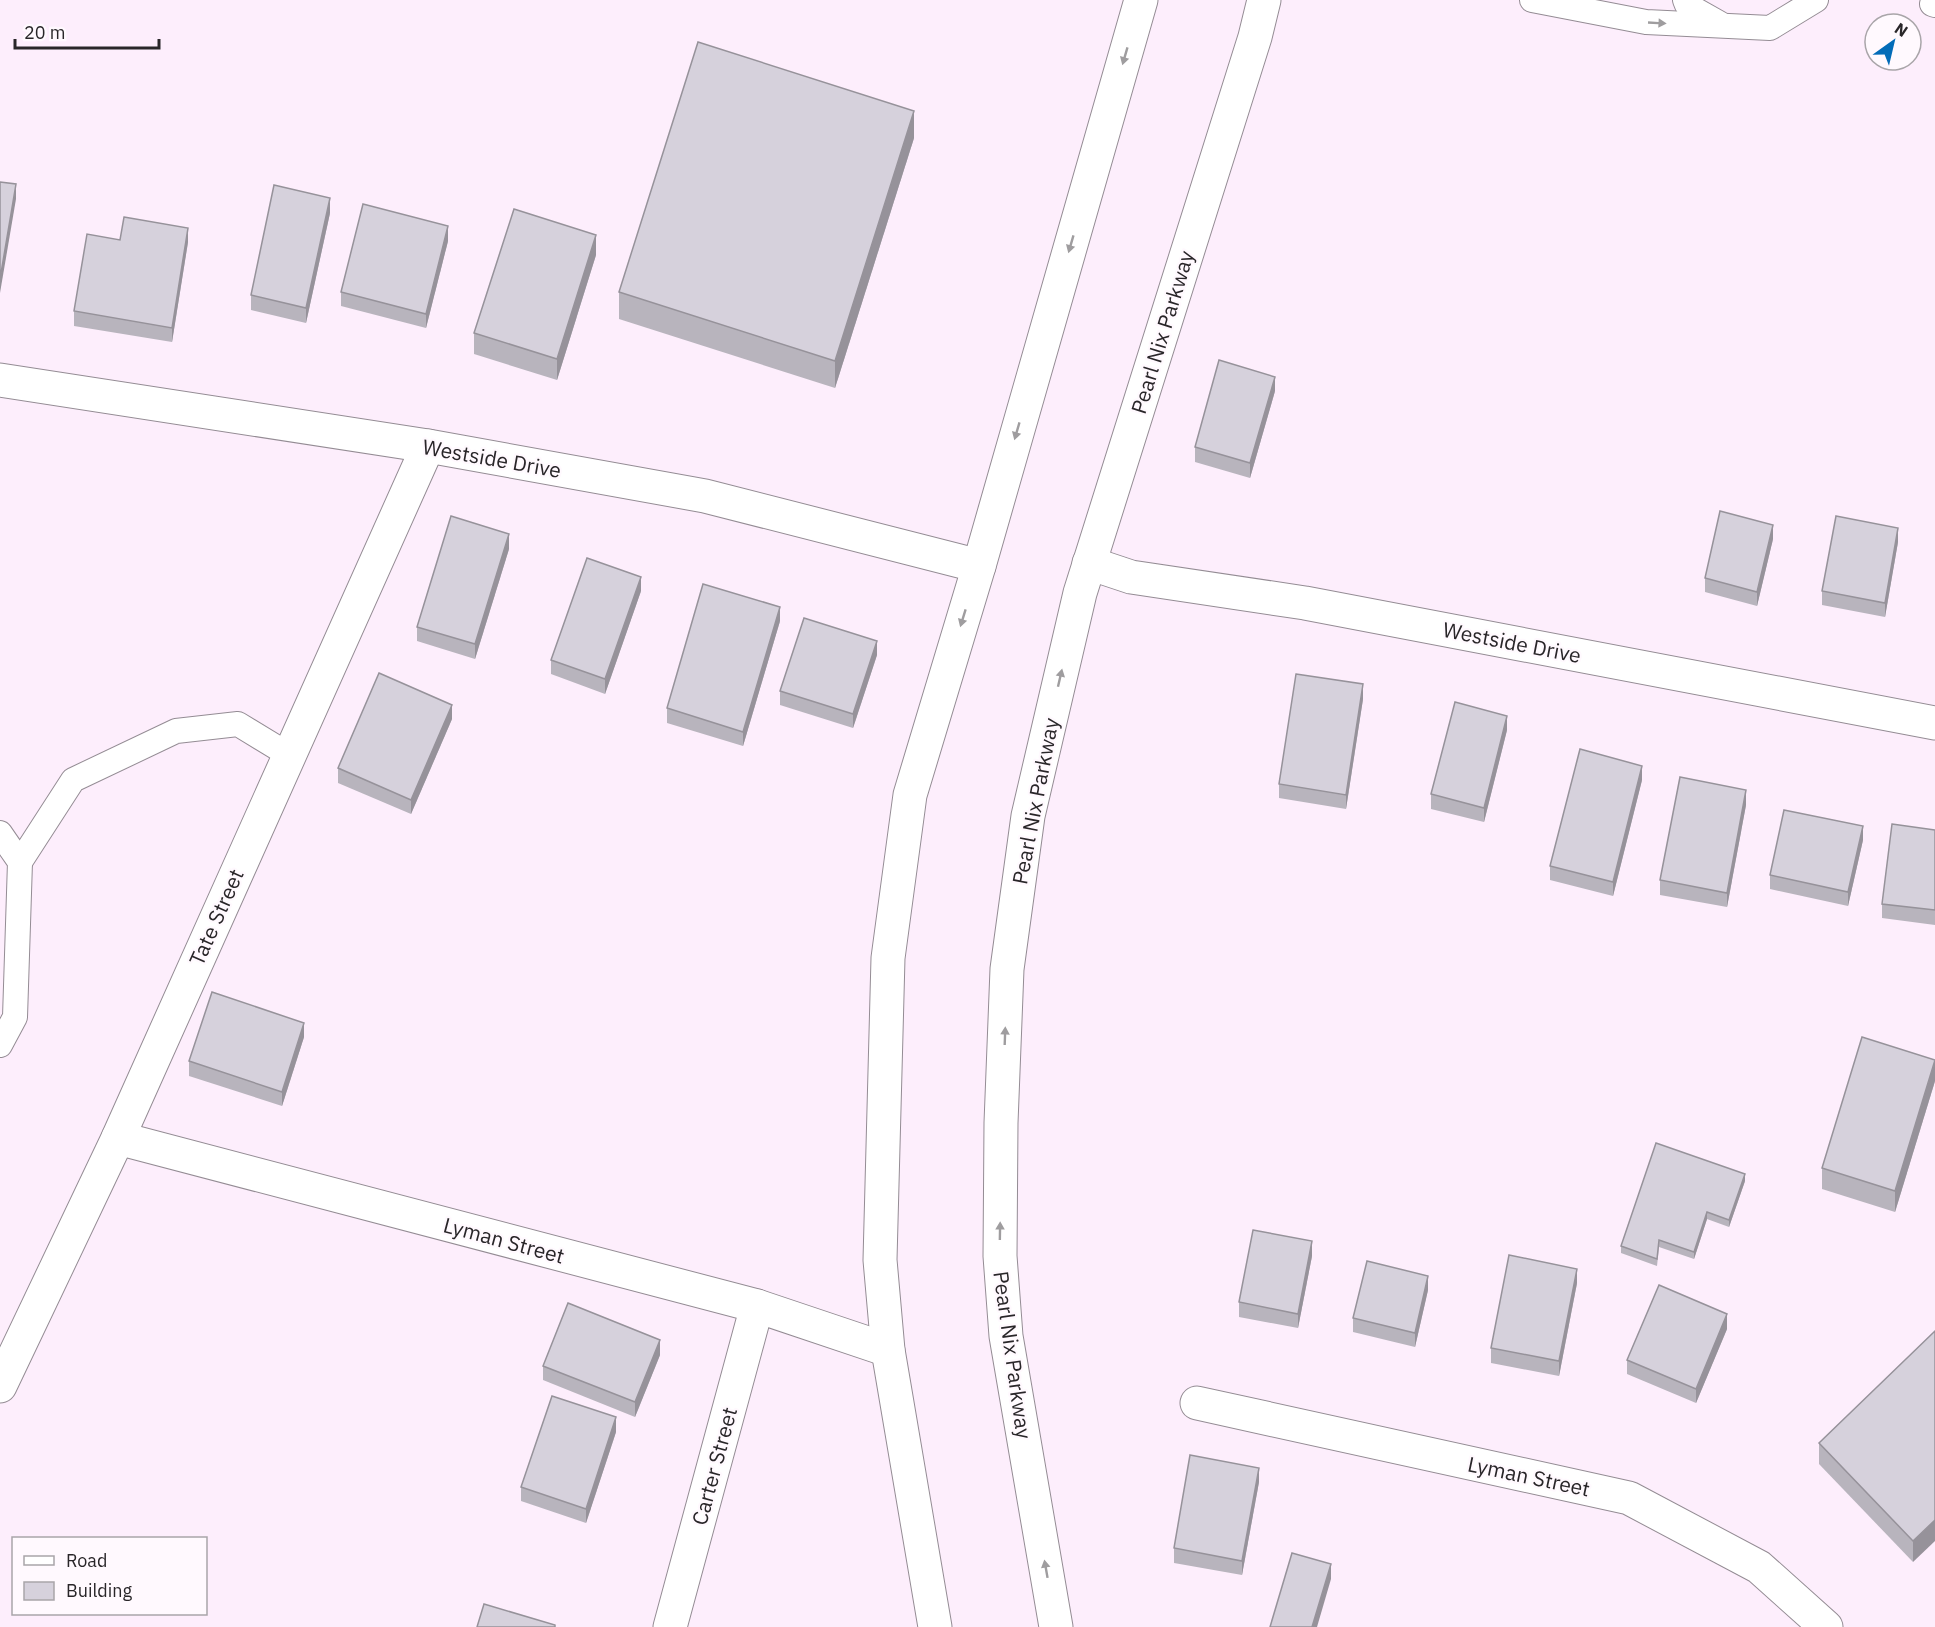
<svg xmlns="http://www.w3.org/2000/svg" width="1935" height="1627" viewBox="0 0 1935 1627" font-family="'IBM Plex Sans',sans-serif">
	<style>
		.built { fill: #fdeefc; fill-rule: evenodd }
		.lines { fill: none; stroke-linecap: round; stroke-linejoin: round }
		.service-casing { stroke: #948c94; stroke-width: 26 }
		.minor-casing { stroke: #948c94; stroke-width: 35 }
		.secondary-casing { stroke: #948c94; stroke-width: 35 }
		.service { stroke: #fff; stroke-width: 24 }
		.minor { stroke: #fff; stroke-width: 33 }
		.secondary { stroke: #fff; stroke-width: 33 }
		.wall { fill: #b8b4bd }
		.shaded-wall { fill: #96929a }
		.building { fill: #d6d1dc; stroke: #96929a; stroke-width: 1.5 }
		.oneway { fill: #9f9d9f }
		.labels { text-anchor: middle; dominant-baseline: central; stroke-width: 4.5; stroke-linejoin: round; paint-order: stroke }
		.street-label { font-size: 21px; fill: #292629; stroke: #fff9fe }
	</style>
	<rect width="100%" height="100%" fill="#fff9fe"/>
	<!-- built -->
	<path class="built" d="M0,0H1935V1627H0ZM1875,24H1911V60H1875ZM14,1538H206V1614H14Z"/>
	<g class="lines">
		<defs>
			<g id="service">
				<path d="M1532,0L1646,22L1770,28L1816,0"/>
				<path d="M1685,0L1687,5L1719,23"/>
				<path d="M1932,4L1935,5"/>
				<path d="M0,833L20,862L15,1017L0,1045"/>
				<path d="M20,862L73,780L176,731L238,724L289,755"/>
			</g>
			<g id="minor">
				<path d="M0,380L428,446L705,496L979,566"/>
				<path d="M1089,563L1131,577L1305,603L1935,723"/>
				<path d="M118,1138L757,1306L888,1350"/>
				<path d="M0,1386L118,1138L428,446"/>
				<path d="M1197,1403L1629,1498L1759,1567L1826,1627"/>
				<path d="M670,1627L757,1306"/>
			</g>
			<g id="secondary">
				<path d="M935,1627L888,1350L880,1260L888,958L910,795L979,566L1141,0"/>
				<path d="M1056,1627L1006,1336L1000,1256L1001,1123L1007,969L1028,816L1080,593L1255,37L1264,0"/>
			</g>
		</defs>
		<!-- service casing -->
		<use href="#service" class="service-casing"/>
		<!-- minor casing -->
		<use href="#minor" class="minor-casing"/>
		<!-- secondary casing -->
		<use href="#secondary" class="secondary-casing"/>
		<!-- service -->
		<use href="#service" class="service"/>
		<!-- minor -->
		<use href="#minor" class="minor"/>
		<!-- secondary -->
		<use href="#secondary" class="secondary"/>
	</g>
	<!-- wall -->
	<g class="wall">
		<path d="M914,138L835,388L619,319V292Z"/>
		<path d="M330,213L306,323L251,310V295Z"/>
		<path d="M120,240L188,242L172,342L74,326V311Z"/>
		<path d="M448,241L426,328L341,306V292Z"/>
		<path d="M596,255L557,380L474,354V333Z"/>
		<path d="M1275,391L1250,478L1195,462V447Z"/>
		<path d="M1773,539L1757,606L1705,592V578Z"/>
		<path d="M1898,542L1885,617L1822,605V591Z"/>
		<path d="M509,549L475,659L417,641V627Z"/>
		<path d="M641,591L605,694L551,674V660Z"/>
		<path d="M780,621L743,746L667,723V708Z"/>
		<path d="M877,655L853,728L780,705V691Z"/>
		<path d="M1363,699L1346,809L1279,798V784Z"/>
		<path d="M452,719L411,814L338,783V768Z"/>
		<path d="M1507,730L1484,822L1431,809V794Z"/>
		<path d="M1642,780L1613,896L1550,880V866Z"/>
		<path d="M1746,805L1727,907L1660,895V880Z"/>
		<path d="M1935,830V925L1882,918V904Z"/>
		<path d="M1863,840L1848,906L1770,889V875Z"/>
		<path d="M304,1037L282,1106L189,1076V1061Z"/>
		<path d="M1935,1081L1895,1212L1822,1189V1168Z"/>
		<path d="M1745,1181L1729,1227L1707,1219L1694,1259L1659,1247L1657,1266L1621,1253V1246Z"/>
		<path d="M1312,1256L1298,1328L1239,1317V1302Z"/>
		<path d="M1577,1283L1559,1376L1491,1363V1348Z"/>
		<path d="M1428,1290L1415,1347L1353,1332V1318Z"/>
		<path d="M1727,1329L1696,1403L1627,1374V1360Z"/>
		<path d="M1935,1331L1913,1562L1819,1464V1443Z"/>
		<path d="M660,1355L635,1417L543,1380V1366Z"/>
		<path d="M616,1432L586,1523L521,1501V1487Z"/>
		<path d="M1259,1482L1242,1575L1174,1563V1548Z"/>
	</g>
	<!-- shaded-wall -->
	<g class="shaded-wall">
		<path d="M914,111V138L835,388V361Z"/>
		<path d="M16,184V199L0,293V279Z"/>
		<path d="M330,198V213L306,323V308Z"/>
		<path d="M448,226V241L426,328V314Z"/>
		<path d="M188,228V242L172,342V328Z"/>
		<path d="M596,235V255L557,380V359Z"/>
		<path d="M1275,377V391L1250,478V463Z"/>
		<path d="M1773,525V539L1757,606V592Z"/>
		<path d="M1898,528V542L1885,617V603Z"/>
		<path d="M509,534V549L475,659V644Z"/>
		<path d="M641,577V591L605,694V679Z"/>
		<path d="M780,607V621L743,746V732Z"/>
		<path d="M877,641V655L853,728V714Z"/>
		<path d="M1363,684V699L1346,809V795Z"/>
		<path d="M452,705V719L411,814V800Z"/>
		<path d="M1507,716V730L1484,822V808Z"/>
		<path d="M1642,766V780L1613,896V882Z"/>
		<path d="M1746,790V805L1727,907V893Z"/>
		<path d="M1863,826V840L1848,906V892Z"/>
		<path d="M304,1023V1037L282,1106V1092Z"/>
		<path d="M1935,1060V1081L1895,1212V1191Z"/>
		<path d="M1745,1174V1181L1729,1227V1220Z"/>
		<path d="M1707,1212V1219L1694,1259V1252Z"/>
		<path d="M1312,1241V1256L1298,1328V1314Z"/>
		<path d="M1577,1269V1283L1559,1376V1361Z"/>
		<path d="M1428,1276V1290L1415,1347V1333Z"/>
		<path d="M1727,1314V1329L1696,1403V1389Z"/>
		<path d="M660,1340V1355L635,1417V1402Z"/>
		<path d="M616,1417V1432L586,1523V1509Z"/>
		<path d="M1259,1468V1482L1242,1575V1561Z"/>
		<path d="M1935,1520V1541L1913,1562V1541Z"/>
		<path d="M1331,1564V1579L1317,1627H1312Z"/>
	</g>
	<!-- building -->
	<g class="building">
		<path d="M698,42L914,111L835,361L619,292Z"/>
		<path d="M0,182L16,184L0,279Z"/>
		<path d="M274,185L330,198L306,308L251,295Z"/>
		<path d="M363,204L448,226L426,314L341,292Z"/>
		<path d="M514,209L596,235L557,359L474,333Z"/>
		<path d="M124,217L188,228L172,328L74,311L87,234L120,240Z"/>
		<path d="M1219,360L1275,377L1250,463L1195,447Z"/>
		<path d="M1720,511L1773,525L1757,592L1705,578Z"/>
		<path d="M451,516L509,534L475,644L417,627Z"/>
		<path d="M1836,516L1898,528L1885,603L1822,591Z"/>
		<path d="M587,558L641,577L605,679L551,660Z"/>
		<path d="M703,584L780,607L743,732L667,708Z"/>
		<path d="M804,618L877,641L853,714L780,691Z"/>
		<path d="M379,673L452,705L411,800L338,768Z"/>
		<path d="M1296,674L1363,684L1346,795L1279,784Z"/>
		<path d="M1455,702L1507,716L1484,808L1431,794Z"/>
		<path d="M1580,749L1642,766L1613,882L1550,866Z"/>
		<path d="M1680,777L1746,790L1727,893L1660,880Z"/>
		<path d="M1784,810L1863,826L1848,892L1770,875Z"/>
		<path d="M1892,824L1935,830V910L1882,904Z"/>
		<path d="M212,992L304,1023L282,1092L189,1061Z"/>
		<path d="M1862,1037L1935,1060L1895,1191L1822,1168Z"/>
		<path d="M1656,1143L1745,1174L1729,1220L1707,1212L1694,1252L1659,1240L1657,1259L1621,1246Z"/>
		<path d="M1253,1230L1312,1241L1298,1314L1239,1302Z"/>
		<path d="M1509,1255L1577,1269L1559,1361L1491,1348Z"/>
		<path d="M1367,1261L1428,1276L1415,1333L1353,1318Z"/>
		<path d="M1659,1285L1727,1314L1696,1389L1627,1360Z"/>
		<path d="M568,1303L660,1340L635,1402L543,1366Z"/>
		<path d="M1935,1331V1520L1913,1541L1819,1443Z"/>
		<path d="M552,1396L616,1417L586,1509L521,1487Z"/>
		<path d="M1190,1455L1259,1468L1242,1561L1174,1548Z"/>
		<path d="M1292,1553L1331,1564L1312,1627H1270Z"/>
		<path d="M484,1604L555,1625V1627H477Z"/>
	</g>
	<!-- one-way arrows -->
	<defs><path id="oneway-solid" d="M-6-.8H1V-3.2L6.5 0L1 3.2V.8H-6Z" transform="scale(1.5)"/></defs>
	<g class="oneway">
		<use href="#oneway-solid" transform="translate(1657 23) rotate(3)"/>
		<use href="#oneway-solid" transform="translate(1125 56) rotate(106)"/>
		<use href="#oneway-solid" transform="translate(1071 244) rotate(106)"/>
		<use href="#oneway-solid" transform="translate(1017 431) rotate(106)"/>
		<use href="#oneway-solid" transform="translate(963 618) rotate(107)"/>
		<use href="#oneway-solid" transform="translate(1060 678) rotate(-77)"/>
		<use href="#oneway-solid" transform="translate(1005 1036) rotate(-88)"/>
		<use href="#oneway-solid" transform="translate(1000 1231) rotate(-89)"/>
		<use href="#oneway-solid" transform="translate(1046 1569) rotate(-100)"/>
	</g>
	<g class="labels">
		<!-- street labels -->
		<g class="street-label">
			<text transform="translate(1162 332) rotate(-73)">Pearl Nix Parkway</text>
			<text transform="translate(492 458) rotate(10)">Westside Drive</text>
			<text transform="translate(1512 642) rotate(11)">Westside Drive</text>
			<text transform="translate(1035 801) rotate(-79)">Pearl Nix Parkway</text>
			<text transform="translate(216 917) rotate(-66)">Tate Street</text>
			<text transform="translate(504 1240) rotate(15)">Lyman Street</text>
			<text transform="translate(1013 1355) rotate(82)">Pearl Nix Parkway</text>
			<text transform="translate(714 1466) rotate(-75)">Carter Street</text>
			<text transform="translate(1529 1476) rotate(12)">Lyman Street</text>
		</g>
	</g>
	<!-- legend -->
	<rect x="12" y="1537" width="195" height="78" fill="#fff9fe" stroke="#a9a5a9" stroke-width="1.5"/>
	<rect x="24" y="1556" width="30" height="9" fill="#ffffff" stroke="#a9a5a9" stroke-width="1.5"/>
	<text x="66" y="1567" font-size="18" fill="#292629">Road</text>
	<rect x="24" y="1582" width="30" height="18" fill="#d6d1dc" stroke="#a9a5a9" stroke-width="1.5"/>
	<text x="66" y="1597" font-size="18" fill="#292629">Building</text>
	<!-- north arrow -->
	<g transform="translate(1893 42) rotate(34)"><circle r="28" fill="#fff9fe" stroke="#a9a5a9" stroke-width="1.5"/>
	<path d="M0-4.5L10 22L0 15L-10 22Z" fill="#036cb8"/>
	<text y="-9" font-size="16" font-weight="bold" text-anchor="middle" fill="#292629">N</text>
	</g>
	<!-- scale -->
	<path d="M15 39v9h144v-9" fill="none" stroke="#292629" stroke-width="3"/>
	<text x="24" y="39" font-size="18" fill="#292629" stroke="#fff9fe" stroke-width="4.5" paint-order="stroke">20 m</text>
</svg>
